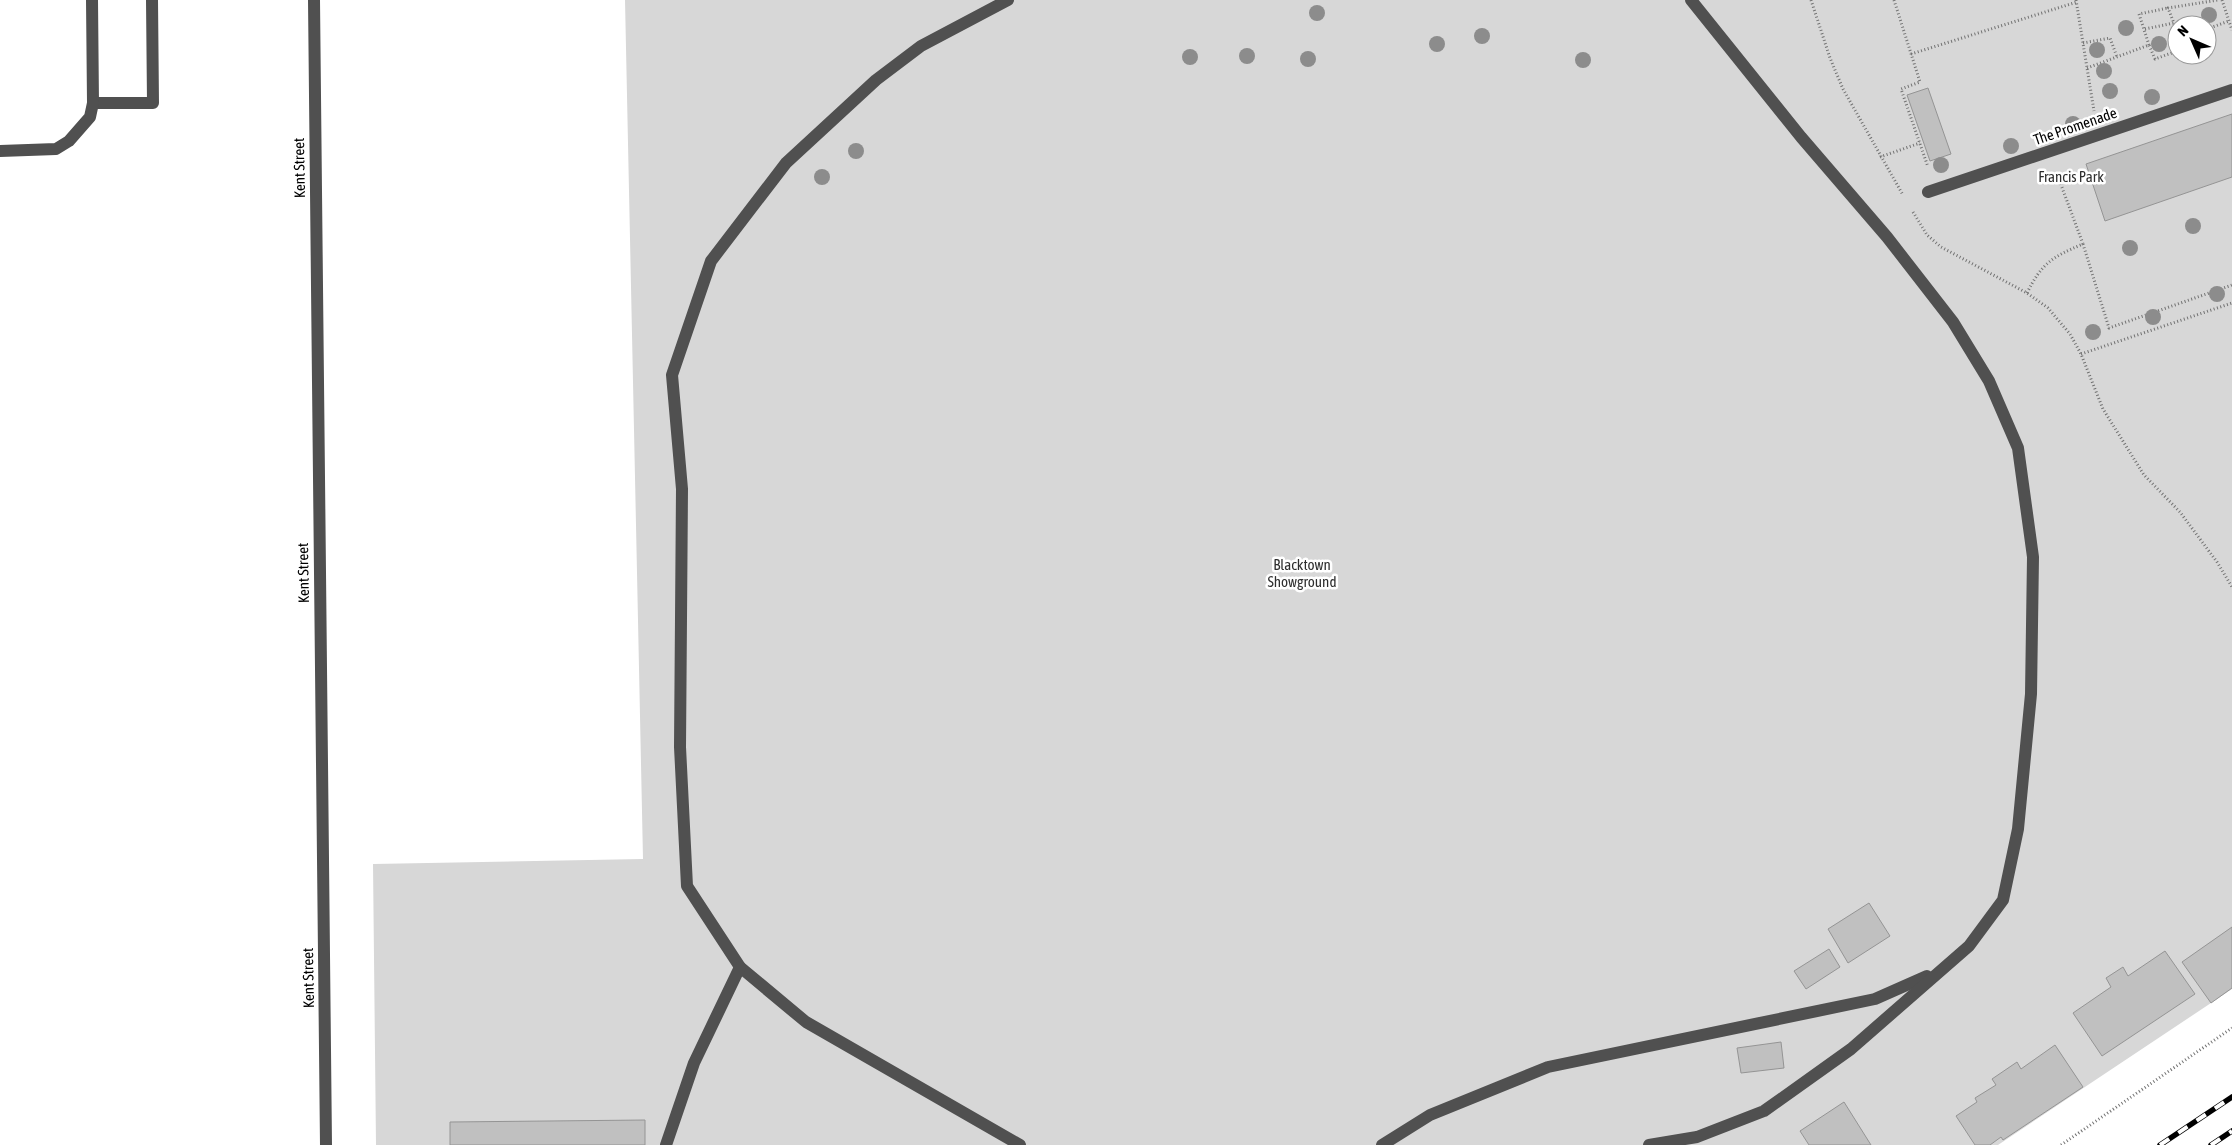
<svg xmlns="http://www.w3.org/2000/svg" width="2232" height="1145" viewBox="0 0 2232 1145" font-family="'Asap Condensed',sans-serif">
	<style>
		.green { fill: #d7d7d7; fill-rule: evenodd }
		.building { fill: #c0c0c0; stroke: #949494 }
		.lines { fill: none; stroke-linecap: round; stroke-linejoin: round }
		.path { stroke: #727272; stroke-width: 3; stroke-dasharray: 1 2.5; stroke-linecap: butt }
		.minor { stroke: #505050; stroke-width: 12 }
		.rail-casing { stroke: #000; stroke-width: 5.5 }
		.rail { stroke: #fff; stroke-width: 4; stroke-dasharray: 11; stroke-linecap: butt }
		.tree { fill: #8c8c8c }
		.labels { text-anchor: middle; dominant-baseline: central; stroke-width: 5; stroke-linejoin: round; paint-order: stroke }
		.street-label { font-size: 15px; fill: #000; stroke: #fff }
		.park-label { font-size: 15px; fill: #2e2e2e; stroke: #fff }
	</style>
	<rect width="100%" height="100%" fill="#fff"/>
	<!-- green -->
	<path class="green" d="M625,0H2232V989L1998,1145H376L373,864L643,859ZM2177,25H2207V55H2177Z"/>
	<!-- building -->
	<g class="building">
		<path d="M1928,88L1951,154L1930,161L1907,95Z"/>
		<path d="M2232,114V177L2105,221L2086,164Z"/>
		<path d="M1869,903L1890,936L1848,963L1828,929Z"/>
		<path d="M2232,927V988L2211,1003L2182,962Z"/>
		<path d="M1829,949L1840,967L1806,989L1794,971Z"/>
		<path d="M2165,951L2195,994L2102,1056L2073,1013L2111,987L2106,978L2123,967L2128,976Z"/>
		<path d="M1781,1042L1784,1068L1741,1073L1737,1048Z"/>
		<path d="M2055,1045L2083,1087L2003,1140L2001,1137L1990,1145H1975L1956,1116L1977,1102L1975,1098L1996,1085L1992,1079L2017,1062L2021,1069Z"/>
		<path d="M1844,1102L1871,1145H1809L1800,1131Z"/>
		<path d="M645,1120V1145H450V1122Z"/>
	</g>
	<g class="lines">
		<!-- path -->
		<g class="path">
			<path d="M1811,0L1830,58L1843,89L1903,195"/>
			<path d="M1894,0L1920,82L1901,89L1928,167"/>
			<path d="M2076,0L2094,111"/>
			<path d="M2222,0L2232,30"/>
			<path d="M2145,29L2174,23"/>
			<path d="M2207,29L2229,21"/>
			<path d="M2177,31L2168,8L2218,0"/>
			<path d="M2083,43L2110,38L2117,57"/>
			<path d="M2149,45L2139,14L2168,8"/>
			<path d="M1911,54L2077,2"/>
			<path d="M2087,68L2149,45L2155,59L2177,51"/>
			<path d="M1880,157L1920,143"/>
			<path d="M1913,212L1927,235L1941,247L2027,293L2048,308L2070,334L2081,354L2103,409L2144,475L2180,512L2217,562L2232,587"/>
			<path d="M2083,244L2109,328L2232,285"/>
			<path d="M2027,293C2042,263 2052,257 2083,244L2057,174"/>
			<path d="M2081,354L2232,303"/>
			<path d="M2061,1145L2232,1028"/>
		</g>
		<!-- minor -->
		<g class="minor">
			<path d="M314,0L326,1145"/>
			<path d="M1008,0L921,46L876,80L786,163L711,261L672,375L682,489L680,747L687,886L740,967L806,1022L1020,1145"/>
			<path d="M93,103H153L152,0"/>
			<path d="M0,151L56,149L69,141L90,117L93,103L92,0"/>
			<path d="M1928,192L2232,90"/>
			<path d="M666,1145L694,1063L740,967"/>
			<path d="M1382,1145L1430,1115L1548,1067L1875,999L1927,976"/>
			<path d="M1649,1145L1697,1137L1764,1111L1851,1049L1969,946L2003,900L2018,829L2031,694L2033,557L2018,448L1989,381L1953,322L1887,237L1801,137L1691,0"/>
		</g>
		<defs>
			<g id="rail">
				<path d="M2160,1145L2232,1097"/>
				<path d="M2211,1145L2232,1131"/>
			</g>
		</defs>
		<!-- rail casing -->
		<use href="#rail" class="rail-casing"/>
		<!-- rail -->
		<use href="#rail" class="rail"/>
	</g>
	<!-- trees -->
	<g class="tree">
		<circle cx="1317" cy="13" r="8"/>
		<circle cx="2209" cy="15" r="8"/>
		<circle cx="2126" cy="28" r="8"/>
		<circle cx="1482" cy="36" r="8"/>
		<circle cx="1437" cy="44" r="8"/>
		<circle cx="2159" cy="44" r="8"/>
		<circle cx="2097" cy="50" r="8"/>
		<circle cx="1247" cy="56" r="8"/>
		<circle cx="1190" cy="57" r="8"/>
		<circle cx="1308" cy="59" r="8"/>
		<circle cx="1583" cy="60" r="8"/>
		<circle cx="2104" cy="71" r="8"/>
		<circle cx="2110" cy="91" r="8"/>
		<circle cx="2152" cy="97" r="8"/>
		<circle cx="2073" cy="124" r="8"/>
		<circle cx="2011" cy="146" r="8"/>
		<circle cx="856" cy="151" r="8"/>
		<circle cx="1941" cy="165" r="8"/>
		<circle cx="822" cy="177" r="8"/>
		<circle cx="2193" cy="226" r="8"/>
		<circle cx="2130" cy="248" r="8"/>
		<circle cx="2217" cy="294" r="8"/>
		<circle cx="2153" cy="317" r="8"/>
		<circle cx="2093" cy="332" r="8"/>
	</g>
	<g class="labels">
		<!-- street labels -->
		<g class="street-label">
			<text transform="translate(2075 126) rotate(-19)">The Promenade</text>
			<text transform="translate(299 168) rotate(-91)">Kent Street</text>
			<text transform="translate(303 573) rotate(-91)">Kent Street</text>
			<text transform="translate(308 978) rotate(-91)">Kent Street</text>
		</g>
		<!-- park labels -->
		<g class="park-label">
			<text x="2071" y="176">Francis Park</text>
			<text x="1302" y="564">Blacktown<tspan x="1302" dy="17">Showground</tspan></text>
		</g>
	</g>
	<!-- north arrow -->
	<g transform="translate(2192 40) rotate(315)"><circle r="24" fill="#ffffff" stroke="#999999"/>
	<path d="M0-4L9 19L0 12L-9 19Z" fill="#000000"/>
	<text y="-8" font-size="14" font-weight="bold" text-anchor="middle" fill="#000000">N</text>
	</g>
</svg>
